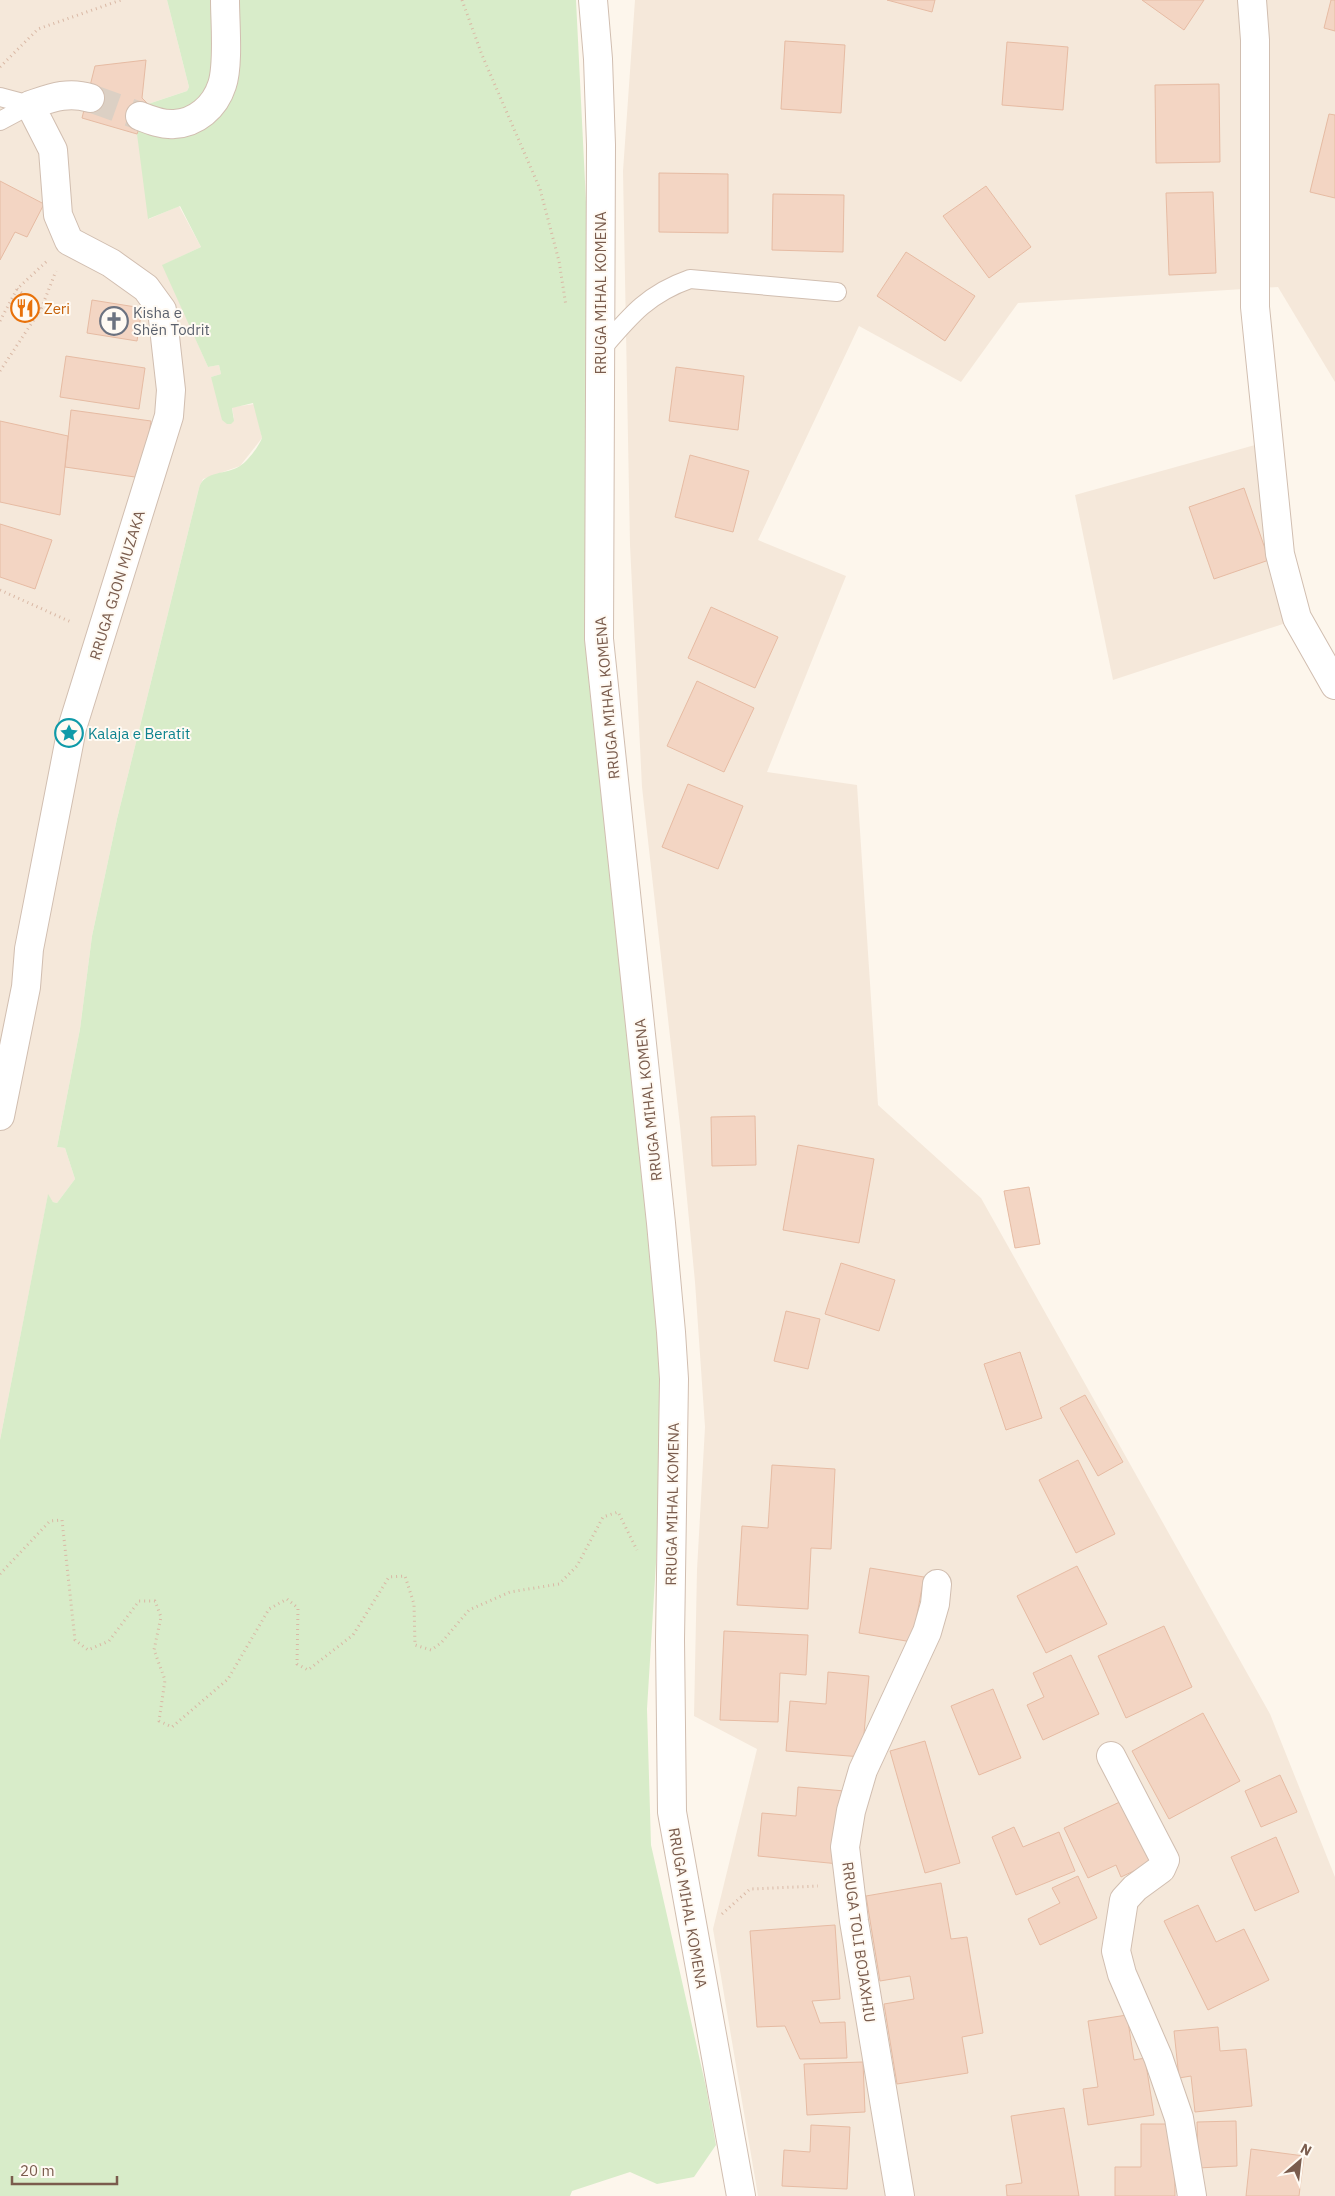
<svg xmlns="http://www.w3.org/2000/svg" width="1335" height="2196" viewBox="0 0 1335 2196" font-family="'IBM Plex Sans',sans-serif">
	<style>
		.residential { fill: #f5e8da }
		.green { fill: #d8ecc9 }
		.building { fill: #f3d5c3; stroke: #e6bba3 }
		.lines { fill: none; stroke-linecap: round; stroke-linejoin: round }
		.minor-tunnel { stroke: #dcd0c4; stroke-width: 28; stroke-dasharray: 28 14; stroke-linecap: butt }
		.service-casing { stroke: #d1beb0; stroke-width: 20 }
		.minor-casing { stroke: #d1beb0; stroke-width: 30 }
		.path { stroke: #d9b8a5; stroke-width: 3; stroke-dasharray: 1 4; stroke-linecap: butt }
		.service { stroke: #fff; stroke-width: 18 }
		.minor { stroke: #fff; stroke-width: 28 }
		.labels { text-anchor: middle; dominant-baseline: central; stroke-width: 4; stroke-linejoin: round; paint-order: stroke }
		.street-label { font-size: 15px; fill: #7a5c4d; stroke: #fffaf3 }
		.food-label { font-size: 15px; fill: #c56008; stroke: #fffaf3; text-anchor: start }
		.worship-label { font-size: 15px; fill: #5b616d; stroke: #fffaf3; text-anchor: start }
		.culture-label { font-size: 15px; fill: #0d838f; stroke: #fffaf3; text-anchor: start }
	</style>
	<rect width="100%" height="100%" fill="#fdf6ec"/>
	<!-- residential -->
	<g class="residential">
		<path d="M0,0H167L189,87L187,91L148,104L149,219L179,206L201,247L163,265L208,367L219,365L221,374L211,377L234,419L232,407L255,404L262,438L240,466L203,479L199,488L117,819L92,936L80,1029L57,1147L65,1148L75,1179L57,1203L53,1202L48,1195L0,1440Z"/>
		<path d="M635,0H1335V382L1278,287L1018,303L961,382L859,326L758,540L846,576L767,772L857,785L878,1105L981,1198L1270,1714L1335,1877V2196H758L713,1929L757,1749L694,1716L697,1570L705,1427L695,1282L680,1126L642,787L630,545L623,171Z"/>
		<path d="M1255,445L1286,623L1113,680L1075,495Z"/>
	</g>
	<!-- green -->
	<path class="green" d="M167,0H576L595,384L662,1354V1465L647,1709L651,1845L706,2087L716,2145L694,2177L657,2184L630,2172L572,2191L570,2196H0V1440L48,1194L53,1202L57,1203L75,1179L65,1148L57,1147L80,1029L92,936L117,819L199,488C204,470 227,475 240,466C248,461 259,446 262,438L253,403L232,408L234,421L231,424H227L222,420L211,377L221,374L219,365L208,367L162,265L201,247L180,206L148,219L137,134L148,104L187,91L189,87Z"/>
	<!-- building -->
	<g class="building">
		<path d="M887,0H935L932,12Z"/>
		<path d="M1142,0H1204L1184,30Z"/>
		<path d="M1331,0H1335V31L1324,28Z"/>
		<path d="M785,41L845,45L841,113L781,109Z"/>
		<path d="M1007,42L1068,47L1063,110L1002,105Z"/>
		<path d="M146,60L142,98L148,104L137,134L82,118L95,66Z"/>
		<path d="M1219,84L1220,162L1156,163L1155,85Z"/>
		<path d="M1329,114L1335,115V198L1310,192Z"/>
		<path d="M659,173L728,174V233L659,232Z"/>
		<path d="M0,181L44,204L27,237L15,232L0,260Z"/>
		<path d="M986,186L1031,247L989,278L943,216Z"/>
		<path d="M1213,192L1216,273L1169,275L1166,193Z"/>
		<path d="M773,194L844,195L843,252L772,250Z"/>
		<path d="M906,252L975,296L945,341L877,296Z"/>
		<path d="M92,300L142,308L137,341L87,333Z"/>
		<path d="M66,356L145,368L139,409L60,397Z"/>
		<path d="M676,367L744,376L738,430L669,421Z"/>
		<path d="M71,410L151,421L142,478L65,467Z"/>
		<path d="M0,421L68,436L60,515L0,502Z"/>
		<path d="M690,455L749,471L733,532L675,517Z"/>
		<path d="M1244,488L1269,560L1214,579L1189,507Z"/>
		<path d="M0,524L52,540L35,589L0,577Z"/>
		<path d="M711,607L778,637L755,688L688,658Z"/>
		<path d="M697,681L754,708L724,772L667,746Z"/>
		<path d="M688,784L743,806L718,869L662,847Z"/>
		<path d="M755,1116L756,1165L712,1166L711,1117Z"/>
		<path d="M798,1145L874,1159L859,1243L783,1230Z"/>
		<path d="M1029,1187L1040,1244L1015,1248L1004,1191Z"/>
		<path d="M841,1263L895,1280L879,1331L825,1314Z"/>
		<path d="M786,1311L820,1319L808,1369L774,1361Z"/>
		<path d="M1020,1352L1042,1418L1006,1430L984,1364Z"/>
		<path d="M1085,1395L1123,1462L1098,1476L1060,1408Z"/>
		<path d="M1078,1460L1115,1534L1076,1553L1039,1480Z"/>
		<path d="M772,1465L835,1469L831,1549L811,1548L808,1609L737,1605L742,1526L768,1528Z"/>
		<path d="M1077,1566L1107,1624L1046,1653L1017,1596Z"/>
		<path d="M870,1568L924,1577L912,1642L859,1633Z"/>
		<path d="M1164,1626L1192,1687L1126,1718L1098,1656Z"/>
		<path d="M724,1631L808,1635L806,1675L780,1673L778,1722L720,1720Z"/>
		<path d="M1071,1655L1099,1714L1043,1740L1027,1705L1044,1697L1033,1673Z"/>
		<path d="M828,1672L869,1676L862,1757L786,1751L790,1701L826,1704Z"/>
		<path d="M993,1689L1021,1758L979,1775L951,1706Z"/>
		<path d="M1203,1713L1240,1781L1169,1819L1132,1751Z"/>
		<path d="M925,1741L960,1863L925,1873L890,1751Z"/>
		<path d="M1280,1775L1297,1812L1261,1827L1245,1791Z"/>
		<path d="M798,1787L845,1791L839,1864L758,1856L762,1813L796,1816Z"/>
		<path d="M1124,1800L1153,1862L1121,1877L1116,1865L1088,1878L1064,1828Z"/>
		<path d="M1014,1827L1023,1847L1059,1832L1075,1871L1016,1895L992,1837Z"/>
		<path d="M1276,1837L1299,1892L1255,1911L1231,1857Z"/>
		<path d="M1078,1876L1097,1918L1040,1945L1028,1919L1060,1903L1052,1888Z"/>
		<path d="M941,1883L951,1939L967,1937L983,2033L962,2037L968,2073L897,2084L884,2004L914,1999L910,1976L880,1981L866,1896Z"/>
		<path d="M1198,1905L1216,1942L1244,1929L1269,1980L1208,2010L1164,1921Z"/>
		<path d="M835,1925L840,1999L812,2001L820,2023L845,2022L847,2058L800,2059L785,2026L757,2027L750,1931Z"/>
		<path d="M1127,2015L1134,2060L1145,2058L1154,2115L1088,2125L1083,2089L1098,2087L1088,2021Z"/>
		<path d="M1218,2027L1220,2051L1246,2049L1252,2106L1195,2112L1191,2076L1179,2078L1174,2031Z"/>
		<path d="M863,2062L865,2112L807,2115L804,2064Z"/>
		<path d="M1064,2108L1079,2196H1007L1006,2185L1022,2183L1011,2116Z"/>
		<path d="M1236,2121L1237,2166L1198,2168L1197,2122Z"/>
		<path d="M1141,2124H1174L1175,2196H1115V2167H1141Z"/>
		<path d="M811,2125L850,2127L847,2189L782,2186L784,2150L810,2152Z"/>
		<path d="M1251,2149L1304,2156L1299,2196H1246Z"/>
	</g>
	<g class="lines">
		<!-- minor-tunnel -->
		<path class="minor-tunnel" d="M90,98L140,116"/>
		<defs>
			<g id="service">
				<path d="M0,97L30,105"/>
				<path d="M0,121L30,105"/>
				<path d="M600,351C629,317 647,294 690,279L837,292"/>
			</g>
			<g id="minor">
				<path d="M593,0L598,59L601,145L599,639L661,1223L671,1332L674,1379L670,1640L672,1812L741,2196"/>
				<path d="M1252,0L1255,40V307L1280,554L1297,618L1335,685"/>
				<path d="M140,116C150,120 162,125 174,124C196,123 215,107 222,85C229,64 225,23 225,0"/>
				<path d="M0,1116L26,987L29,949L72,728L169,416L171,390L162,310L146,288L111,263L69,241L58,215L53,150L30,105C51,98 68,91 90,98"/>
				<path d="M1111,1756L1165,1860L1161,1869L1135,1888L1124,1900L1116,1951L1122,1974L1158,2057L1179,2118L1192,2196"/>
				<path d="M900,2196L854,1921L845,1847L851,1811L863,1770L927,1632L935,1604L937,1584"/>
			</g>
		</defs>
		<!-- service casing -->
		<use href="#service" class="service-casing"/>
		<!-- minor casing -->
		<use href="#minor" class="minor-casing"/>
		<!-- path -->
		<g class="path">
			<path d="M462,0L482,55L540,189L559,261L566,306"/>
			<path d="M0,67L38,29L121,0"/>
			<path d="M17,289L41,309"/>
			<path d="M0,321L17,289L47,261"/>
			<path d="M0,371L41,309L56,271"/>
			<path d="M0,590L71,622"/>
			<path d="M0,1574L50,1521L62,1520L75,1640L88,1650L109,1641L139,1601H155L161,1617L154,1650L165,1680L159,1721L172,1727L228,1679L269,1609L287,1599L298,1608L297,1664L308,1670L353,1635L389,1577L405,1576L414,1604L415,1645L431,1650L441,1643L469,1610L510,1592L559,1584L577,1566L603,1517L618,1512L637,1550"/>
			<path d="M722,1914L750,1889L818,1886"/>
		</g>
		<!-- service -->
		<use href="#service" class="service"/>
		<!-- minor -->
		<use href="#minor" class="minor"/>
	</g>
	<!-- icons -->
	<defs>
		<symbol id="restaurant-ring" viewBox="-11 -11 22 22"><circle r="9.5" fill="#fffaf3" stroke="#e8710a" stroke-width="1.5"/><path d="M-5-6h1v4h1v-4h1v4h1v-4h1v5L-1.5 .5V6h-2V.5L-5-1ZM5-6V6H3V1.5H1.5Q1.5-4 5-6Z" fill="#e8710a"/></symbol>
		<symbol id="church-ring" viewBox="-11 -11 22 22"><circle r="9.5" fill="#fffaf3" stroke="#6b7280" stroke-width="1.5"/><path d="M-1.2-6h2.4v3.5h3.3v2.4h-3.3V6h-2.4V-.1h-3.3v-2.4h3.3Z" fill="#6b7280"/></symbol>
		<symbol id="sight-ring" viewBox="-11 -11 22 22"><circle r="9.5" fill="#fffaf3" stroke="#0f9aa8" stroke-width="1.5"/><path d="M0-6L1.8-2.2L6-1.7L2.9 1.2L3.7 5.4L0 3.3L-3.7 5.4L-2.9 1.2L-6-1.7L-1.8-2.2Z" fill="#0f9aa8"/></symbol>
	</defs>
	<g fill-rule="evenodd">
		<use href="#restaurant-ring" x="9" y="292" width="32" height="32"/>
		<use href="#church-ring" x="98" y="305" width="32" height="32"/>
		<use href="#sight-ring" x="53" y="717" width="32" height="32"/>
	</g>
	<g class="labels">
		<!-- street labels -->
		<g class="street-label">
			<text transform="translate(600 293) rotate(-90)">RRUGA MIHAL KOMENA</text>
			<text transform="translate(117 585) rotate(-73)">RRUGA GJON MUZAKA</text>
			<text transform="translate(607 698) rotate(-95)">RRUGA MIHAL KOMENA</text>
			<text transform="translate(648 1100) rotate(-96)">RRUGA MIHAL KOMENA</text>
			<text transform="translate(672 1504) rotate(-89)">RRUGA MIHAL KOMENA</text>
			<text transform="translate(688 1908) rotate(80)">RRUGA MIHAL KOMENA</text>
			<text transform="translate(859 1942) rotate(82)">RRUGA TOLI BOJAXHIU</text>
		</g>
		<!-- food labels -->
		<g class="food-label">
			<text x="44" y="308">Zeri</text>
		</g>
		<!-- worship labels -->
		<g class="worship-label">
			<text x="133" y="312">Kisha e<tspan x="133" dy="17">Shën Todrit</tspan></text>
		</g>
		<!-- culture labels -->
		<g class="culture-label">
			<text x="88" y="733">Kalaja e Beratit</text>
		</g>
	</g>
	<!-- north arrow -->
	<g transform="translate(1300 2161) rotate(28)" stroke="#fffaf3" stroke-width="4" paint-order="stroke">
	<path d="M0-4L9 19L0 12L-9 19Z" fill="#7a5c4d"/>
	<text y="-8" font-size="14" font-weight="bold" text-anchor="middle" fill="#7a5c4d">N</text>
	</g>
	<!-- scale -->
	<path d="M12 2176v8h105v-8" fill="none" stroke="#7a5c4d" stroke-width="2.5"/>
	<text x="20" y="2176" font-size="15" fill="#7a5c4d" stroke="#fffaf3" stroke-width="4" paint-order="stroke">20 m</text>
</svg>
